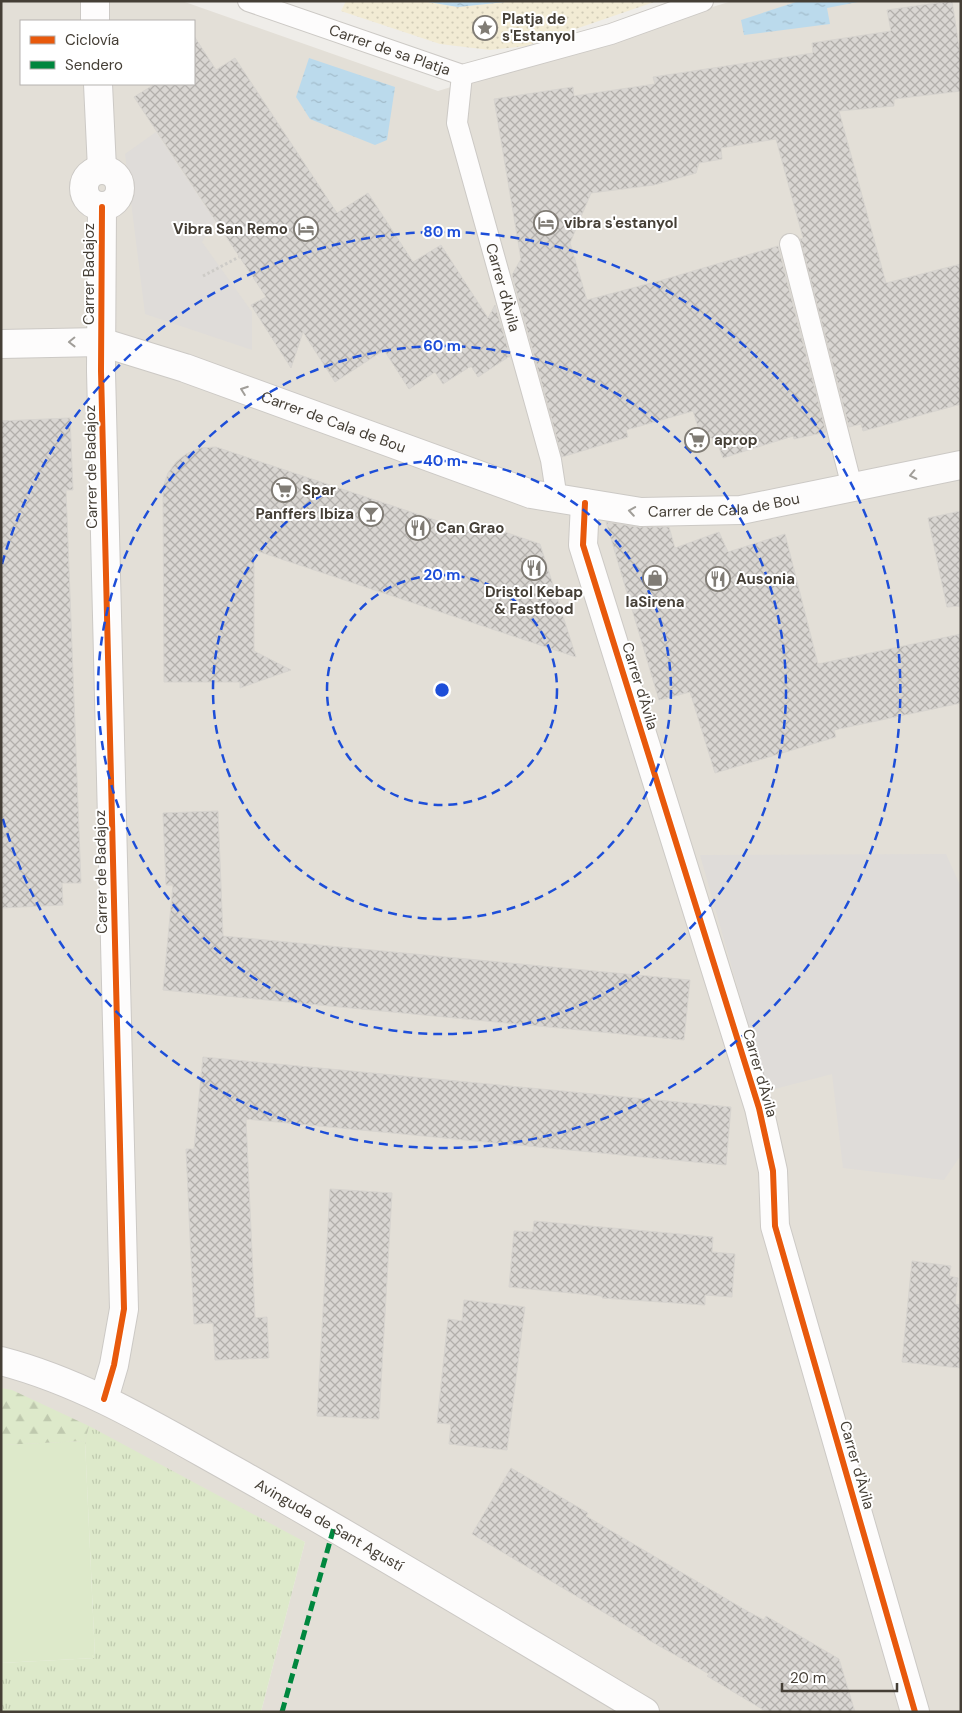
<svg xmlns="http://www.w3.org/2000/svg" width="962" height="1713" viewBox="0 0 962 1713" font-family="'DM Sans',sans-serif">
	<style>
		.residential { fill: #e3dfd7; fill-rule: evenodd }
		.grass { fill: url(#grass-tufts) }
		.forest { fill: url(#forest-firs) }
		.sand { fill: url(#sand-dots) }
		.garden { fill: #dde9ca }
		.parking { fill: #dfdcd9 }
		.water { fill: url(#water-ripples) }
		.building { fill: url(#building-cross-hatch); stroke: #d7d4cf }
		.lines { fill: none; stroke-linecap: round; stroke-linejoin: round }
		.service-casing { stroke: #ccc9c5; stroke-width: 22 }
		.minor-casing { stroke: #ccc9c5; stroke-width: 30 }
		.tertiary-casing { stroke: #ccc9c5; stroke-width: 30 }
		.path { stroke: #cdcbc7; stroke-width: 3; stroke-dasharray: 2.5 2.5; stroke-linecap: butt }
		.service { stroke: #fdfcfc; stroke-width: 20 }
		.minor { stroke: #fdfcfc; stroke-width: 28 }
		.tertiary { stroke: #fdfcfc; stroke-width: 28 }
		.quiet { stroke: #00873e; stroke-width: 5; stroke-dasharray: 10 5; stroke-linecap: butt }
		.cycleway-casing { stroke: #fff; stroke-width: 9 }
		.cycleway { stroke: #e8590c; stroke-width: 6 }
		.oneway { stroke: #a19e99 }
		.ring { fill: none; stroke: #1d4ed8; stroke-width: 2.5; stroke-dasharray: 9 6 }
		.labels { text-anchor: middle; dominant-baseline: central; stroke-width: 4; stroke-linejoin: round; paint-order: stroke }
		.poi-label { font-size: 15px; font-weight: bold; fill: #453f36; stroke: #fff; text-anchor: start }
		.street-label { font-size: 15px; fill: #453f36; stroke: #fff }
		.centre { fill: #1d4ed8; stroke: #fff; stroke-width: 2.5 }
		.ring-label { font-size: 15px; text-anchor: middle; font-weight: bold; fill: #1d4ed8; stroke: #fff; stroke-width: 4; stroke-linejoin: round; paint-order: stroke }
	</style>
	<defs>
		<pattern id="grass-tufts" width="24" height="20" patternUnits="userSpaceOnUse" patternTransform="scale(1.25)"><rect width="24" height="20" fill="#dde9ca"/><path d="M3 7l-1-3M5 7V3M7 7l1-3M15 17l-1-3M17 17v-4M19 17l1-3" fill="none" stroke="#bfc9ae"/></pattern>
		<pattern id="forest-firs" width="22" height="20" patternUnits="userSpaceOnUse" patternTransform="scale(1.25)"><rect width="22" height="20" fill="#dde9ca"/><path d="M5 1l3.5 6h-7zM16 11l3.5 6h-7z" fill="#bfc9ae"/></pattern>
		<pattern id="sand-dots" width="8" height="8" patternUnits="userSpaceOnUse" patternTransform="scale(1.25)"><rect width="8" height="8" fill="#f2ebd4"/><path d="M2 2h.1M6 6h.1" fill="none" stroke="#d1cbb7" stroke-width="1.8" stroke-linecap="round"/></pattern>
		<pattern id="water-ripples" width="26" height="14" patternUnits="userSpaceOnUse" patternTransform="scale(1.25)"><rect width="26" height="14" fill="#bbdaec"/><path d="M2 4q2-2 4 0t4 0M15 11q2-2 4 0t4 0" fill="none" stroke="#a2bccb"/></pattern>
		<pattern id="building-cross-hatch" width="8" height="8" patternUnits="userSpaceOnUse" patternTransform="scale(1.25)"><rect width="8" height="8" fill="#d9d6d2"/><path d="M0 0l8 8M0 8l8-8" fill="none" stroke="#b2afab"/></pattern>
	</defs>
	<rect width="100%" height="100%" fill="#efede9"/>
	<!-- residential -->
	<path class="residential" d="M1,1H182L438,91L732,1H961V1712H261L305,1542L85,1441L1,1663ZM21,21H194V84H21Z"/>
	<!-- grass -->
	<path class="grass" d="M89,1426L305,1542L261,1712H1V1663L95,1658L85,1441Z"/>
	<!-- forest -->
	<path class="forest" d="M1,1388L12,1390L89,1426L85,1441L1,1445Z"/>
	<!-- sand -->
	<path class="sand" d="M346,1H422L458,7L515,1H657L526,46L490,50L440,44L341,11Z"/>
	<!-- garden -->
	<path class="garden" d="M85,1441L95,1658L1,1663V1445Z"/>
	<!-- parking -->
	<g class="parking">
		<path d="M156,132L215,221L202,242L252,312V350L145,314L125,154Z"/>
		<path d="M946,854L961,887V1155L944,1180L843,1168L832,1074L767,1091L700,855Z"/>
	</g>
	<!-- water -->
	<g class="water">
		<path d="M422,1H515L458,7Z"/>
		<path d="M799,1H863L827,8L830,24L744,35L741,20Z"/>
		<path d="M309,58L395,87L387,140L375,145L310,119L296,97Z"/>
	</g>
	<!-- building -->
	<g class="building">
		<path d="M952,1L961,59V91L894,99V106L839,111L886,283L961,264V404L863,431L861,424L849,427L800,239L803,238L776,139L721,148L722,159L699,163L696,173L654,185L591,193L570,243L587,300L659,281L778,246L826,432L794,439L793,436L723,458L717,442L699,430L693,411L626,430L628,437L562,457L512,275L521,259L494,99L573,87L574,96L655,84L653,77L813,53L812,43L891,31L887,10Z"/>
		<path d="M194,36L216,70L235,58L337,213L368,193L413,262L441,245L488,318L495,305L510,356L478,377L471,366L443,384L435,372L409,389L384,350L335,382L303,332L291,368L251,305L266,297L134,97L155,84H194Z"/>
		<path d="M70,418L73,490H66L81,883H62L63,905L1,908V421Z"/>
		<path d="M216,447L483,536L487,526L540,544L576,657L254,550V651L291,670L240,688V682H164L163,487L168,473L176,462L186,454L200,448Z"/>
		<path d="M961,511V606L947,607L928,518Z"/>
		<path d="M606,522L638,527H669L675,548L719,532L728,552L785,534L818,664L961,634V703L834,730L836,737L715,773L690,692L659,700Z"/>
		<path d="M218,811L223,936L690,980L684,1040L163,990L173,885H166L163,813Z"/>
		<path d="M203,1057L731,1107L726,1165L246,1119L255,1318L267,1317L269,1358L215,1360L213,1323L194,1324L186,1149H194Z"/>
		<path d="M330,1189L392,1193L379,1419L317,1416Z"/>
		<path d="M534,1221L713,1237L712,1252L735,1254L732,1297L705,1295V1305L602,1298V1296L509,1287L514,1231L533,1232Z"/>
		<path d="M912,1261L951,1266L949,1276L958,1278L955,1304L961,1305V1368L902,1362Z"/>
		<path d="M464,1300L525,1307L507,1450L449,1444L451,1424L437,1423L448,1319L462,1321Z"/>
		<path d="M511,1468L588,1513L586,1516L747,1611L764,1620L766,1616L839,1659L855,1712H767L707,1676L709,1674L647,1639V1638L472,1534Z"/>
	</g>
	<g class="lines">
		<defs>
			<g id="service">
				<path id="s1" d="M248,1L462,75L611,34L703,1"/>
				<path id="s2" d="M462,75L457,123L551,460L557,499"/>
				<path d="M790,244L852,487"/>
			</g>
			<g id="minor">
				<path d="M95,1V21"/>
				<path d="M98,84L102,169"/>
				<circle cx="102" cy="188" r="18"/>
				<path d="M102,207L101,371L124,1309L114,1365L104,1399"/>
				<path id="s3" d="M1,344L101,342L185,368L531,494L641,512L741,510L961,465"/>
				<path d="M585,503L583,545L759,1108L773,1171L775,1226L915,1712"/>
			</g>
			<g id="tertiary">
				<path id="s4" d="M1,1361C86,1383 161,1430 237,1472C374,1549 509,1631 645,1712"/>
			</g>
		</defs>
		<!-- service casing -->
		<use href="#service" class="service-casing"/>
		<!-- minor casing -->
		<use href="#minor" class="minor-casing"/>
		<!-- tertiary casing -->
		<use href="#tertiary" class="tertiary-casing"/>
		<!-- path -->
		<path class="path" d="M203,276L239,257"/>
		<!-- service -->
		<use href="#service" class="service"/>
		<!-- minor -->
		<use href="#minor" class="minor"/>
		<!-- tertiary -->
		<use href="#tertiary" class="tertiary"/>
		<!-- quiet -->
		<path class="quiet" d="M282,1712L334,1527"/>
		<defs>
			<g id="cycleway">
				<path d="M102,207L101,371L124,1309L114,1365L104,1399"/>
				<path d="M585,503L583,545L759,1108L773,1171L775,1226L915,1712"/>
			</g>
		</defs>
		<!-- cycleway casing -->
		<use href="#cycleway" class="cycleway-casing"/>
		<!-- cycleway -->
		<use href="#cycleway" class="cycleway"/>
	</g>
	<!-- one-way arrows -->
	<defs><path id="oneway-chevron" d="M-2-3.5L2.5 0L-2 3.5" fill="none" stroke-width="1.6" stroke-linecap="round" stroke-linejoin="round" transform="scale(1.25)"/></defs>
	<g class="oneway">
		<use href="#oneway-chevron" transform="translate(72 342) rotate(179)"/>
		<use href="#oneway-chevron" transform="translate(244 390) rotate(-160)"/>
		<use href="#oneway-chevron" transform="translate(913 475) rotate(168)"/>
		<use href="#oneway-chevron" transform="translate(632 511) rotate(-171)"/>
	</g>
	<!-- distance rings -->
	<g class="ring">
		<circle cx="442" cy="690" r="115"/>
		<circle cx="442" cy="690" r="229"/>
		<circle cx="442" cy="690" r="344"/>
		<path d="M2 564A458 458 0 1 1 2 816"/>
	</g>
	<!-- icons -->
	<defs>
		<symbol id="sight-ring" viewBox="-11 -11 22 22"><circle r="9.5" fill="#fff" stroke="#807c75" stroke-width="1.5"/><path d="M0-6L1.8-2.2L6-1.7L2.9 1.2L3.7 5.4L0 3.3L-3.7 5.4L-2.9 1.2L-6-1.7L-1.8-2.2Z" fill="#807c75"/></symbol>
		<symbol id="hotel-ring" viewBox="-11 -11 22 22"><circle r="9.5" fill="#fff" stroke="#807c75" stroke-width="1.5"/><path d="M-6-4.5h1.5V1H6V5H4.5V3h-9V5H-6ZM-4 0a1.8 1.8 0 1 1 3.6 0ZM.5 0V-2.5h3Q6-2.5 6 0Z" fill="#807c75"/></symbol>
		<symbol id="supermarket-ring" viewBox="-11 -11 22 22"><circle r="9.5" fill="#fff" stroke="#807c75" stroke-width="1.5"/><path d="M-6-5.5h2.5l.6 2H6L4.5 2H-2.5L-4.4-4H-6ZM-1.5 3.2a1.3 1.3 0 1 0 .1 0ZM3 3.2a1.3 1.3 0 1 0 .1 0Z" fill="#807c75"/></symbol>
		<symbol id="bar-ring" viewBox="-11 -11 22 22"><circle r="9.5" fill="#fff" stroke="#807c75" stroke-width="1.5"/><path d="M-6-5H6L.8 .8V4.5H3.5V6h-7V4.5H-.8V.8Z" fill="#807c75"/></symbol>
		<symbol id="restaurant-ring" viewBox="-11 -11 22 22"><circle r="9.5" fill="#fff" stroke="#807c75" stroke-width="1.5"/><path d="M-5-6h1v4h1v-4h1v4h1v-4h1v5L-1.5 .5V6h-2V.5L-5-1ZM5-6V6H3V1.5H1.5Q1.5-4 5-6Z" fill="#807c75"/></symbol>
		<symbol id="shop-ring" viewBox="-11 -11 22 22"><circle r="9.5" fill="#fff" stroke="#807c75" stroke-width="1.5"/><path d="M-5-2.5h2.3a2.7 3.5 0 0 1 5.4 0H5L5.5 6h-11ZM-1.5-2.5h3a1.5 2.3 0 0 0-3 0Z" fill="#807c75"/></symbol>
	</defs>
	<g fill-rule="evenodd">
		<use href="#sight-ring" x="471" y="14" width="28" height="28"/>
		<use href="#hotel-ring" x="532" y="209" width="28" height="28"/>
		<use href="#hotel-ring" x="292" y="215" width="28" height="28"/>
		<use href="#supermarket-ring" x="683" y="426" width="28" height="28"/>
		<use href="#supermarket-ring" x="270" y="476" width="28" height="28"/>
		<use href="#bar-ring" x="357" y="500" width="28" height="28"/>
		<use href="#restaurant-ring" x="404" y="514" width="28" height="28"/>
		<use href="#restaurant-ring" x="520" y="554" width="28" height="28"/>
		<use href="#shop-ring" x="641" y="564" width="28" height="28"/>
		<use href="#restaurant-ring" x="704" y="565" width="28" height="28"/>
	</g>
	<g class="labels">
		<!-- poi labels -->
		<g class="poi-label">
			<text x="502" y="19">Platja de<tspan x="502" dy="17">s'Estanyol</tspan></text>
			<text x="564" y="223">vibra s'estanyol</text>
			<text x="288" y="229" text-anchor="end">Vibra San Remo</text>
			<text x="714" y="440">aprop</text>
			<text x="302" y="490">Spar</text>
			<text x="354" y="514" text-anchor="end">Panffers Ibiza</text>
			<text x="436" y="528">Can Grao</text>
			<text x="736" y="579">Ausonia</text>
			<text x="534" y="592" text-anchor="middle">Dristol Kebap<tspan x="534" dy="17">&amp; Fastfood</tspan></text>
			<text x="655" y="602" text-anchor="middle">laSirena</text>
		</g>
		<!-- street labels -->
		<g class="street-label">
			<text stroke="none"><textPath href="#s1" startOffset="150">Carrer de sa Platja</textPath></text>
			<text transform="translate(89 274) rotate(-90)">Carrer Badajoz</text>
			<text stroke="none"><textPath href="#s2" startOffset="219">Carrer d'Àvila</textPath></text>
			<text stroke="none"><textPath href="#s3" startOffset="346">Carrer de Cala de Bou</textPath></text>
			<text transform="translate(91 467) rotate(-91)">Carrer de Badajoz</text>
			<text stroke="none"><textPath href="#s3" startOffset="751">Carrer de Cala de Bou</textPath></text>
			<text transform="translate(640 686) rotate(73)">Carrer d'Àvila</text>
			<text transform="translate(101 872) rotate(-91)">Carrer de Badajoz</text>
			<text transform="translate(760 1073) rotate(74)">Carrer d'Àvila</text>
			<text transform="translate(857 1465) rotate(74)">Carrer d'Àvila</text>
			<text stroke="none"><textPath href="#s4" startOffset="368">Avinguda de Sant Agustí</textPath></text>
		</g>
	</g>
	<circle cx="442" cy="690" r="8" class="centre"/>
	<g class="ring-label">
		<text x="442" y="237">80 m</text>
		<text x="442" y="351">60 m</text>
		<text x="442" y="466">40 m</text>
		<text x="442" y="580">20 m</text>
	</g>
	<!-- border -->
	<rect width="962" height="1713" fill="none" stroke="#453f36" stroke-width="5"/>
	<!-- legend -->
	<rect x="20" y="20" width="175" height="65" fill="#ffffff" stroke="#b5b2af"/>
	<rect x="30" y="36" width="25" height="8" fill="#e8590c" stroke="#b5b2af"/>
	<text x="65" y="45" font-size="15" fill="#453f36">Ciclovía</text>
	<rect x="30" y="61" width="25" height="8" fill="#00873e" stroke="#b5b2af"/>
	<text x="65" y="70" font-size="15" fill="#453f36">Sendero</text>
	<!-- scale -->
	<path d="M782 1683v8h115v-8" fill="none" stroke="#453f36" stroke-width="2.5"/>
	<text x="790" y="1683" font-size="15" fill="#453f36" stroke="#ffffff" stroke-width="4" paint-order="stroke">20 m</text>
</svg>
